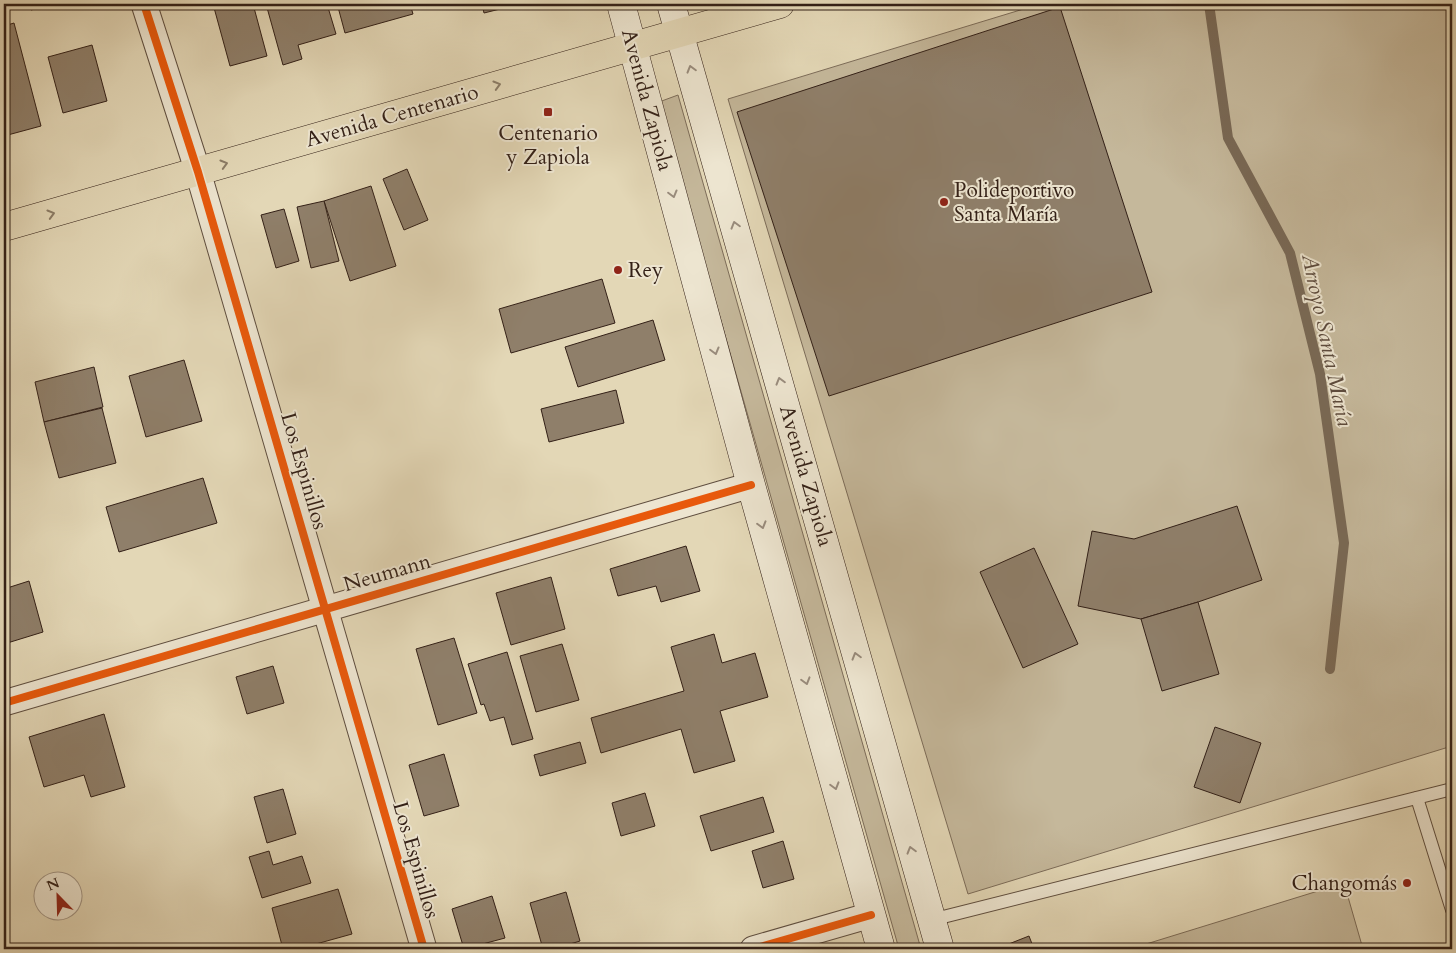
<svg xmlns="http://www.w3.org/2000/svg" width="1456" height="953" viewBox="0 0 1456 953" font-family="Cardo,serif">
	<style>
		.green { fill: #c5b89b; stroke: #7c6c59 }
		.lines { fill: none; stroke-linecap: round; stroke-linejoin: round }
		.stream { stroke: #796956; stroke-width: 10 }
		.building { fill: #8f7f6a; stroke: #332017 }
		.service-casing { stroke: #5f4e3f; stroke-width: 14 }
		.minor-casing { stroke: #5f4e3f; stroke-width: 27 }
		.secondary-casing { stroke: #332017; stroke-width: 29 }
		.primary-casing { stroke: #332017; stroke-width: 29 }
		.service { stroke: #ede5d0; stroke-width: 12 }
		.minor { stroke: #ede5d0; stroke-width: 25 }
		.secondary { stroke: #ede5d0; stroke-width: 28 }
		.primary { stroke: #e3d7b6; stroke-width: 28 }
		.cycleway-casing { stroke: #ede5d0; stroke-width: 11 }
		.cycleway { stroke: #e8590c; stroke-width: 8 }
		.oneway { stroke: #998c7d }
		.oneway2 { stroke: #8b7c66 }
		.poi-dot { fill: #8f2418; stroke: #ede5d0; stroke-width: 2 }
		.labels { text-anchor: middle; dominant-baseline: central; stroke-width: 4; stroke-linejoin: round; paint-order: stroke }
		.street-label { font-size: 21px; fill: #332017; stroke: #ede5d0 }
		.poi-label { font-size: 21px; fill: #332017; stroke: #ede5d0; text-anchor: start }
		.water-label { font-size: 22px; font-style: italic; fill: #5c4a3c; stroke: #ede5d0 }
	</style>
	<rect width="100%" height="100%" fill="#e3d7b6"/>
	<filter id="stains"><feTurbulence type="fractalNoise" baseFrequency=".004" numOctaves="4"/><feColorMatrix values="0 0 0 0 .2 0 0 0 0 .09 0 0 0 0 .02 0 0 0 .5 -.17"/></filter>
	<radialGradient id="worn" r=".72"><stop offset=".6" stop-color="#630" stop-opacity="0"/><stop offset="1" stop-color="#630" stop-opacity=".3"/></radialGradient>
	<!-- green -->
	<g class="green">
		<path d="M1040,4H1452V746L968,894L728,99Z"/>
		<path d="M678,95L921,949H899L659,102Z"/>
		<path d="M1344,883L1363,949H1130Z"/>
	</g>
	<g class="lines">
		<!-- stream -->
		<path class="stream" d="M1209,4L1228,138L1290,253L1320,374L1344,543L1330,669"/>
	</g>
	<!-- building -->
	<g class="building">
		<path d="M30,4H54L31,10Z"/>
		<path d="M213,4H253L267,56L230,66Z"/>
		<path d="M266,4H327L336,34L298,45L302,59L283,65Z"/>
		<path d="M351,4H410L413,14L345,33L338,7Z"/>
		<path d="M424,4H441L425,8Z"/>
		<path d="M482,4H520L484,13Z"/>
		<path d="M1060,7L1152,292L829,396L737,112Z"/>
		<path d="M14,23L41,126L4,136V26Z"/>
		<path d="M92,45L107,101L63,113L48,57Z"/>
		<path d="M407,169L428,220L404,230L383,179Z"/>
		<path d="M371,186L396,266L350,281L324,201Z"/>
		<path d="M324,201L339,261L311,268L297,207Z"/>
		<path d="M284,209L299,261L276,268L261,215Z"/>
		<path d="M602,279L615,323L511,353L499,309Z"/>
		<path d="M653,320L665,360L578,387L565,347Z"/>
		<path d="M184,360L202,421L146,437L129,376Z"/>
		<path d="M94,367L103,407L44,422L35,382Z"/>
		<path d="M616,390L624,423L549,442L541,409Z"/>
		<path d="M102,408L116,463L59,478L44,422Z"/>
		<path d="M203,478L217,523L119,552L106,507Z"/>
		<path d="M1237,506L1262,580L1198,602L1141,619L1078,606L1092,531L1134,539Z"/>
		<path d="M686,546L700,591L661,602L656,586L618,596L610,569Z"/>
		<path d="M1034,548L1078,644L1023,668L980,572Z"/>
		<path d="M551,577L565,629L511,645L496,593Z"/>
		<path d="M29,581L43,632L4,644V589Z"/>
		<path d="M1198,602L1219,674L1162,691L1141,619Z"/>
		<path d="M714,634L722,663L755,653L768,697L720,711L735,761L694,773L681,729L601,753L591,718L684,691L671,647Z"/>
		<path d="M454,638L477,713L438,725L416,649Z"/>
		<path d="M562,644L579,700L536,712L520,656Z"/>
		<path d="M507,652L533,739L512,745L504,717L490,721L484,704L481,705L468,664Z"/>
		<path d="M273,666L284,703L247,714L236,677Z"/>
		<path d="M104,714L125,787L91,797L84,775L44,787L29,737Z"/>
		<path d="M1215,727L1261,743L1240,803L1194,787Z"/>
		<path d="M580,742L586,763L540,776L534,755Z"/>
		<path d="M444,754L459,806L424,816L409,765Z"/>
		<path d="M283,789L296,834L267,843L254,797Z"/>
		<path d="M645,793L655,826L621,836L612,803Z"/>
		<path d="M763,797L774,832L711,851L700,816Z"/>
		<path d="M783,841L794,879L763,888L752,851Z"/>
		<path d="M269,851L273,865L302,856L311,883L262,898L249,857Z"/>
		<path d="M338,889L352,934L298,949H283L272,908Z"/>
		<path d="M566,892L580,941L554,949H543L530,903Z"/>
		<path d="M492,896L505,938L464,949L452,909Z"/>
		<path d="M1029,936L1034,949H996Z"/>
	</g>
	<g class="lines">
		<defs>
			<g id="service">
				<path d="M1417,798L1452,910"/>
				<path d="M931,920L1452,789"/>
			</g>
			<g id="minor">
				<path d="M144,4L198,172L424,949"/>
				<path d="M4,703L751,485"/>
				<path d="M753,949L871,915"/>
			</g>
			<g id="secondary">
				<path d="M621,4L751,485L881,949"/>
				<path d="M671,4L940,949"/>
			</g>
			<path id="primary" d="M4,227L780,4"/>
		</defs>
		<!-- service casing -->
		<use href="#service" class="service-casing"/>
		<!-- minor casing -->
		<use href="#minor" class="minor-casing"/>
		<!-- secondary casing -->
		<use href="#secondary" class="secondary-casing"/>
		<!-- primary casing -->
		<use href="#primary" class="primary-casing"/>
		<!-- service -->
		<use href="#service" class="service"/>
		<!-- minor -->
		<use href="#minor" class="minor"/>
		<!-- secondary -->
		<use href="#secondary" class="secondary"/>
		<!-- primary -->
		<use href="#primary" class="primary"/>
		<defs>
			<g id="cycleway">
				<path d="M144,4L198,172L424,949"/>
				<path d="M4,703L751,485"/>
				<path d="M753,949L871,915"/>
			</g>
		</defs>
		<!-- cycleway casing -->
		<use href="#cycleway" class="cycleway-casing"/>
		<!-- cycleway -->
		<use href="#cycleway" class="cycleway"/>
	</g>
	<!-- one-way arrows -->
	<defs><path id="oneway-chevron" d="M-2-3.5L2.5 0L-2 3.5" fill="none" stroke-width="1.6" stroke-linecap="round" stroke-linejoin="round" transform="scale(1.25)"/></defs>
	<g class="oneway">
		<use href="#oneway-chevron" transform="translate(691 69) rotate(-106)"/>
		<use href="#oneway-chevron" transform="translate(673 194) rotate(75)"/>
		<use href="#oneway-chevron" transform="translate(735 225) rotate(-106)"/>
		<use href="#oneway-chevron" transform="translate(715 351) rotate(75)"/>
		<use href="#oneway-chevron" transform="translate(780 381) rotate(-106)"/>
		<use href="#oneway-chevron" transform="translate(762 525) rotate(74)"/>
		<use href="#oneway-chevron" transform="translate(856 656) rotate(-106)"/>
		<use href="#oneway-chevron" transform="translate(806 681) rotate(74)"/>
		<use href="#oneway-chevron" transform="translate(835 786) rotate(74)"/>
		<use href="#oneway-chevron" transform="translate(911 850) rotate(-106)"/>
	</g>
	<g class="oneway2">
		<use href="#oneway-chevron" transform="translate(497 85) rotate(-16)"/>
		<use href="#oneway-chevron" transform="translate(224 164) rotate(-16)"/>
		<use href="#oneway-chevron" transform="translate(51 214) rotate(-16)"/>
	</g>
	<!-- markers -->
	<g class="poi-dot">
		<rect x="543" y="107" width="10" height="10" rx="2.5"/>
		<circle cx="944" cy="202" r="5"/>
		<circle cx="618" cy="270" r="5"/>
		<circle cx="1407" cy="883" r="5"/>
	</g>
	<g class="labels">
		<!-- street labels -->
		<g class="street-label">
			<text transform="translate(647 100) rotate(75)">Avenida Zapiola</text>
			<text transform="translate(392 116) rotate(-16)">Avenida Centenario</text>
			<text transform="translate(304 471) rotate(74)">Los Espinillos</text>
			<text transform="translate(806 476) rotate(74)">Avenida Zapiola</text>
			<text transform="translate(387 573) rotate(-16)">Neumann</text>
			<text transform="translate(416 860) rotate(74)">Los Espinillos</text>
		</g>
		<!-- poi labels -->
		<g class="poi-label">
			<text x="548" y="133" text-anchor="middle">Centenario<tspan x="548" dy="24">y Zapiola</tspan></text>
			<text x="954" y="190">Polideportivo<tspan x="954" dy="24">Santa María</tspan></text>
			<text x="628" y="270">Rey</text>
			<text x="1397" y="883" text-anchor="end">Changomás</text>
		</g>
		<!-- water labels -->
		<g class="water-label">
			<text transform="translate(1327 340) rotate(78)">Arroyo Santa María</text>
		</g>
	</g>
	<!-- margin -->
	<rect width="1456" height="953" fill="none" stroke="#e3d7b6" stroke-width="20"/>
	<rect x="5" y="5" width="1446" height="943" fill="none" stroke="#332017" stroke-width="2.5"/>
	<rect x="10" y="10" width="1436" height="933" fill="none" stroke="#332017"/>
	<!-- north arrow -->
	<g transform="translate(58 896) rotate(337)"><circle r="24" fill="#ede5d0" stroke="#a39686"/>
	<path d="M0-4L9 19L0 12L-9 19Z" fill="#8f2418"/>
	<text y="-8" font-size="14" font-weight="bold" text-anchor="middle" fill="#332017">N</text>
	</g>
	<rect width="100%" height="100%" filter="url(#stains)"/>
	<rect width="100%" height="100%" fill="url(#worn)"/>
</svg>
